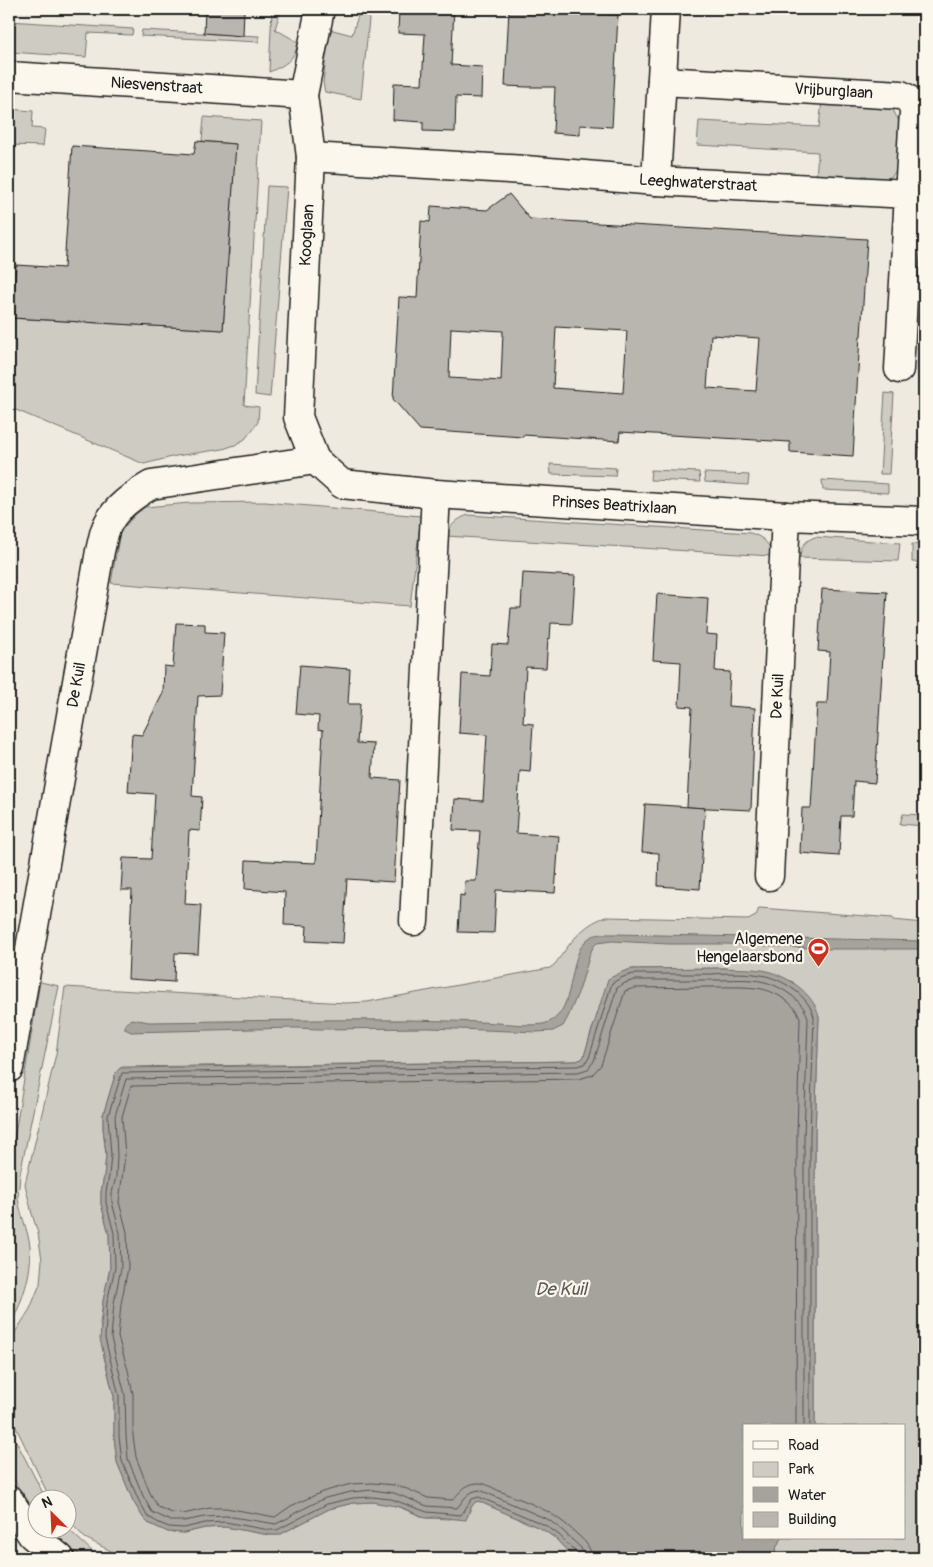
<svg xmlns="http://www.w3.org/2000/svg" width="933" height="1567" viewBox="0 0 933 1567" font-family="Pangolin,sans-serif">
	<style>
		.green { fill: #ceccc2; stroke: #75746f }
		.water { fill: #a6a39d; stroke: #6f6d69 }
		.lines { fill: none; stroke-linecap: round; stroke-linejoin: round }
		.shore { stroke: #535250; stroke-width: 1 }
		.building { fill: #b9b6af; stroke: #1c1c1c; fill-rule: evenodd }
		.minor-casing { stroke: #1c1c1c; stroke-width: 31 }
		.minor { stroke: #fbf7ec; stroke-width: 28 }
		.labels { text-anchor: middle; dominant-baseline: central; stroke-width: 4.5; stroke-linejoin: round; paint-order: stroke }
		.street-label { font-size: 16px; fill: #1c1c1c; stroke: #fbf7ec }
		.poi-label { font-size: 16px; fill: #1c1c1c; stroke: #fbf7ec; text-anchor: end }
		.water-label { font-size: 18px; font-style: italic; fill: #5a5956; stroke: #fbf7ec }
	</style>
	<rect width="100%" height="100%" fill="#eeeadf"/>
	<filter id="ink" filterUnits="userSpaceOnUse"><feTurbulence type="fractalNoise" baseFrequency=".02" numOctaves="2"/><feDisplacementMap in="SourceGraphic" scale="10" xChannelSelector="R" yChannelSelector="G"/><feConvolveMatrix kernelMatrix="1 2 1 2 8 2 1 2 1" color-interpolation-filters="sRGB"/></filter>
	<g filter="url(#ink)">
		<!-- green -->
		<g class="green">
			<path d="M272,9H281L275,29L298,42C296,59 284,66 269,72Z"/>
			<path d="M360,9H370L361,99L325,92L323,83L329,29L352,35Z"/>
			<path d="M924,10V83H920Z"/>
			<path d="M9,21L133,29L132,35L88,33L86,57L9,52Z"/>
			<path d="M142,30L259,36V42L141,36Z"/>
			<path d="M822,101L886,107L893,110L901,125L897,169L892,176L888,178L881,181L867,180V176H862L861,179L816,178L818,152L697,145L699,121L819,127Z"/>
			<path d="M9,109L33,111L32,128L45,129L43,146L9,145Z"/>
			<path d="M204,117L261,121L244,405L259,407L258,422L253,429L245,439L235,445L223,449L176,456L144,464L9,407V318L223,330L226,289L213,288L215,255H229L235,144L202,141Z"/>
			<path d="M267,186L287,187L270,397L255,395Z"/>
			<path d="M924,365V463L921,460V458L919,456Z"/>
			<path d="M885,393L894,394L889,474H880Z"/>
			<path d="M550,464L616,468L615,476L551,474Z"/>
			<path d="M651,470L699,472L700,482L650,480Z"/>
			<path d="M704,473L749,475L748,485L705,482Z"/>
			<path d="M822,480L888,484V493L823,490Z"/>
			<path d="M265,502L421,516L410,606L111,583L120,532L134,516L145,507L190,503Z"/>
			<path d="M468,515L750,533C761,536 772,544 771,556L446,536C450,525 457,519 468,515Z"/>
			<path d="M815,537L900,543L898,561L800,558C801,547 804,541 815,537Z"/>
			<path d="M912,544L924,545V563L912,562Z"/>
			<path d="M903,814L924,815V826L900,824Z"/>
			<path d="M759,908L893,918V920L924,923V1558H774C775,1551 777,1543 783,1538H904V1426H815V1136L819,1016L793,982L766,971L724,968L632,969L622,972L592,1029L584,1056L582,1059L576,1061L122,1067L116,1072L103,1115V1128L106,1155L104,1176L101,1192V1204L109,1234L110,1268L103,1301L100,1323L104,1357L114,1397V1437L117,1462L133,1501L144,1519L148,1523L168,1532L184,1533L205,1528L225,1527L269,1535H279L329,1509L353,1503L372,1502L391,1504L426,1518L449,1519L468,1516C470,1510 472,1503 478,1501L542,1529L555,1538L574,1558H125L85,1538L68,1520V1500L53,1499L46,1490L15,1425L9,1394V1342L30,1309L40,1284L42,1260L38,1233L32,1214L25,1184L56,1054L65,987L346,1003L367,1002L550,968L555,964C569,945 582,924 606,917L748,920L756,916Z"/>
			<path d="M40,982L59,986L20,1174C20,1182 18,1190 18,1198C20,1214 28,1230 30,1246C33,1274 21,1304 9,1328V1170Z"/>
			<path d="M9,1421L16,1441L46,1499L38,1500L37,1521L26,1503L9,1469Z"/>
			<path d="M68,1529L93,1552L105,1558C99,1558 93,1559 88,1558C75,1555 55,1539 45,1530Z"/>
		</g>
		<!-- water -->
		<g class="water">
			<path d="M615,934L924,941V949H830L725,944H669L612,941L597,943L593,947L590,954L580,988L568,1017L563,1026L553,1031L537,1032L429,1028L318,1029L295,1028L131,1032L125,1029V1024L132,1019L149,1022C236,1021 324,1019 411,1020C440,1021 469,1021 498,1023C513,1024 528,1026 543,1024C579,1017 565,954 589,938C596,933 607,934 615,934Z"/>
			<path d="M724,968C738,969 754,968 767,971C789,977 813,993 819,1016L815,1136V1426H744V1538H783C777,1543 775,1551 774,1558H574L555,1538L542,1529L478,1501C470,1504 469,1513 466,1520L436,1517L426,1518L401,1507L372,1502L353,1503L329,1509L279,1535H269L225,1527L205,1528L184,1533L168,1532L148,1523L144,1519L133,1501L117,1462L114,1437V1397L100,1339L103,1301L110,1268L109,1234L101,1204V1192L104,1176L106,1155L103,1128V1115L116,1072L120,1068L576,1061L582,1059L584,1056L608,979L622,972L632,969Z"/>
		</g>
		<g class="lines">
			<!-- shore -->
			<g class="shore">
				<path d="M578,1558L576,1552L558,1534L545,1525L479,1497L472,1499L461,1515L427,1512L391,1499L372,1497L353,1498L327,1504L277,1530H269L225,1522L205,1523L184,1528L169,1527L159,1523L147,1516L138,1499L122,1461L119,1436V1396L105,1338L107,1302L115,1268L114,1233L106,1203V1192L109,1176L111,1155L108,1116L122,1073L577,1066L584,1064L589,1058L612,983L623,977L633,974C659,974 685,974 711,974C729,973 749,972 766,976C785,981 809,996 814,1017L810,1136V1426"/>
				<path d="M584,1558L583,1553L581,1548L562,1530L549,1520L480,1490C467,1491 464,1500 457,1508L427,1506L394,1493L372,1490L351,1492L325,1498L295,1513L288,1518L276,1524L226,1516L204,1517L184,1521H171L152,1512L143,1496L128,1459L126,1436L125,1395L111,1338L114,1303L121,1268L120,1233L112,1202V1193L116,1177L117,1155L115,1116L126,1079L578,1072L588,1069L594,1061L617,988L625,983L634,980C661,980 688,980 715,980C731,980 749,978 765,982C782,987 803,1000 808,1018L804,1136V1426"/>
				<path d="M592,1558C591,1548 586,1542 579,1536C552,1510 535,1505 502,1492C493,1489 486,1482 477,1483C464,1484 460,1493 452,1500L428,1498L407,1489L394,1485L372,1483L351,1484L322,1492L291,1506L275,1517L226,1508H210L183,1514L172,1513L158,1507L150,1493L136,1457L133,1436V1394L128,1370L118,1337L121,1304L128,1268L127,1232L119,1202L125,1155L122,1117L131,1086L579,1079L592,1075L601,1065L625,991L635,988C661,988 686,987 712,987C728,987 746,986 762,989C776,992 796,1004 800,1018L797,1136L796,1426"/>
			</g>
		</g>
		<!-- building -->
		<g class="building">
			<path d="M205,9H244L243,36L204,33Z"/>
			<path d="M399,9H454L451,65L482,67L481,98L456,97L455,132L423,131V122L393,120L394,83L422,84L425,34L398,33Z"/>
			<path d="M509,9H591V14L618,15L612,127L580,125V135L553,133L555,87H527L505,86Z"/>
			<path d="M196,141L236,144L223,330L12,318L16,265L64,268L72,146L194,154Z"/>
			<path d="M509,194L530,219L867,239L861,336H860L853,456L790,452V442L620,432L619,441L523,435V437L420,430L393,399L399,297L417,298L421,221L430,222L431,206L487,210ZM556,327L627,331L623,393L553,388ZM451,328L503,331L501,381L449,378ZM711,335L760,338L756,391L707,388Z"/>
			<path d="M523,573L575,576L572,624L551,623L550,639L548,638L546,668L526,667L523,723L533,724L530,772L520,771L516,833L559,836L555,893L496,890L494,933L458,932L460,895L464,896L465,881H476L480,831L453,830L455,799L483,801L487,735L459,733L462,674L490,676L492,644L508,645L511,608H521Z"/>
			<path d="M822,589L887,592L875,783L854,781L852,816H841L839,856L800,853L802,808H811L817,704H827L830,652L818,651Z"/>
			<path d="M657,594L708,598L706,634L717,635L715,671L730,672L728,706L755,708L751,810L687,807L692,707L679,706L681,662L653,660Z"/>
			<path d="M176,623L205,624V632L224,633L220,695L198,696L192,796L202,797L200,831L189,830L185,904L201,905L198,954L175,953L174,982L128,979L132,890H121L123,858L151,859L155,794L128,792L132,734L142,735L163,693L164,666L173,667Z"/>
			<path d="M300,665L350,669L348,704H360L357,743L374,744L372,778L400,780L394,882L347,879L343,943L306,941L307,926L284,925L285,892L245,889L246,860L316,863L323,730L318,729L319,716L296,714Z"/>
			<path d="M645,804L705,808L700,889L658,886L659,853L642,852Z"/>
		</g>
		<g class="lines">
			<defs>
				<g id="minor">
					<path id="s1" d="M320,9L303,95L311,157L298,417L315,460L342,484L436,494L786,516L924,521"/>
					<path id="s2" d="M9,76L303,95"/>
					<path id="s3" d="M662,81L901,95C909,99 913,102 914,112L909,194"/>
					<path id="s4" d="M311,157L525,170L656,181L909,194L899,369"/>
					<path d="M656,181L666,9"/>
					<path id="s5" d="M769,876L786,516"/>
					<path d="M414,921L436,494"/>
					<path id="s6" d="M9,1068L100,551C102,544 103,535 106,528C114,508 134,495 151,485L315,460"/>
					<path d="M9,1500L32,1535L60,1558"/>
				</g>
			</defs>
			<!-- minor casing -->
			<use href="#minor" class="minor-casing"/>
			<!-- minor -->
			<use href="#minor" class="minor"/>
		</g>
	</g>
	<!-- icons -->
	<defs>
		<symbol id="stadium-pin" viewBox="-11 -11 22 30"><path d="M0 17L-7.5 6A9.5 9.5 0 1 1 7.5 6Z" fill="#c8321e" stroke="#fbf7ec"/><path d="M0-5a6.5 5 0 1 0 0 10a6.5 5 0 1 0 0-10ZM-3.5-1.8h7v3.6h-7Z" fill="#fff"/></symbol>
	</defs>
	<g fill-rule="evenodd">
		<use href="#stadium-pin" x="806" y="936" width="25" height="34"/>
	</g>
	<g class="labels">
		<!-- street labels -->
		<g class="street-label">
			<text stroke="none"><textPath href="#s2" startOffset="148">Niesvenstraat</textPath></text>
			<text stroke="none"><textPath href="#s3" startOffset="172">Vrijburglaan</textPath></text>
			<text stroke="none"><textPath href="#s4" startOffset="388">Leeghwaterstraat</textPath></text>
			<text transform="translate(307 235) rotate(-87)">Kooglaan</text>
			<text stroke="none"><textPath href="#s1" startOffset="766">Prinses Beatrixlaan</textPath></text>
			<text stroke="none"><textPath href="#s6" startOffset="389">De Kuil</textPath></text>
			<text stroke="none"><textPath href="#s5" startOffset="180">De Kuil</textPath></text>
		</g>
		<!-- poi labels -->
		<g class="poi-label">
			<text x="803" y="939">Algemene<tspan x="803" dy="18">Hengelaarsbond</tspan></text>
		</g>
		<!-- water labels -->
		<g class="water-label">
			<text x="561" y="1289">De Kuil</text>
		</g>
	</g>
	<!-- margin -->
	<rect width="933" height="1567" fill="none" stroke="#fbf7ec" stroke-width="30"/>
	<rect x="15" y="15" width="903" height="1537" fill="none" stroke="#1c1c1c" stroke-width="2" filter="url(#ink)"/>
	<!-- legend -->
	<rect x="743" y="1424" width="162" height="115" fill="#fbf7ec" stroke="#a29f99"/>
	<rect x="753" y="1441" width="25" height="8" fill="#fbf7ec" stroke="#a29f99"/>
	<text x="788" y="1450" font-size="15" fill="#1c1c1c">Road</text>
	<rect x="753" y="1462" width="25" height="15" fill="#ceccc2" stroke="#a29f99"/>
	<text x="788" y="1474" font-size="15" fill="#1c1c1c">Park</text>
	<rect x="753" y="1487" width="25" height="15" fill="#a6a39d" stroke="#a29f99"/>
	<text x="788" y="1500" font-size="15" fill="#1c1c1c">Water</text>
	<rect x="753" y="1512" width="25" height="15" fill="#b9b6af" stroke="#a29f99"/>
	<text x="788" y="1524" font-size="15" fill="#1c1c1c">Building</text>
	<!-- north arrow -->
	<g transform="translate(52 1514) rotate(336)"><circle r="24" fill="#fbf7ec" stroke="#a29f99"/>
	<path d="M0-4L9 19L0 12L-9 19Z" fill="#c8321e"/>
	<text y="-8" font-size="14" font-weight="bold" text-anchor="middle" fill="#1c1c1c">N</text>
	</g>
</svg>
